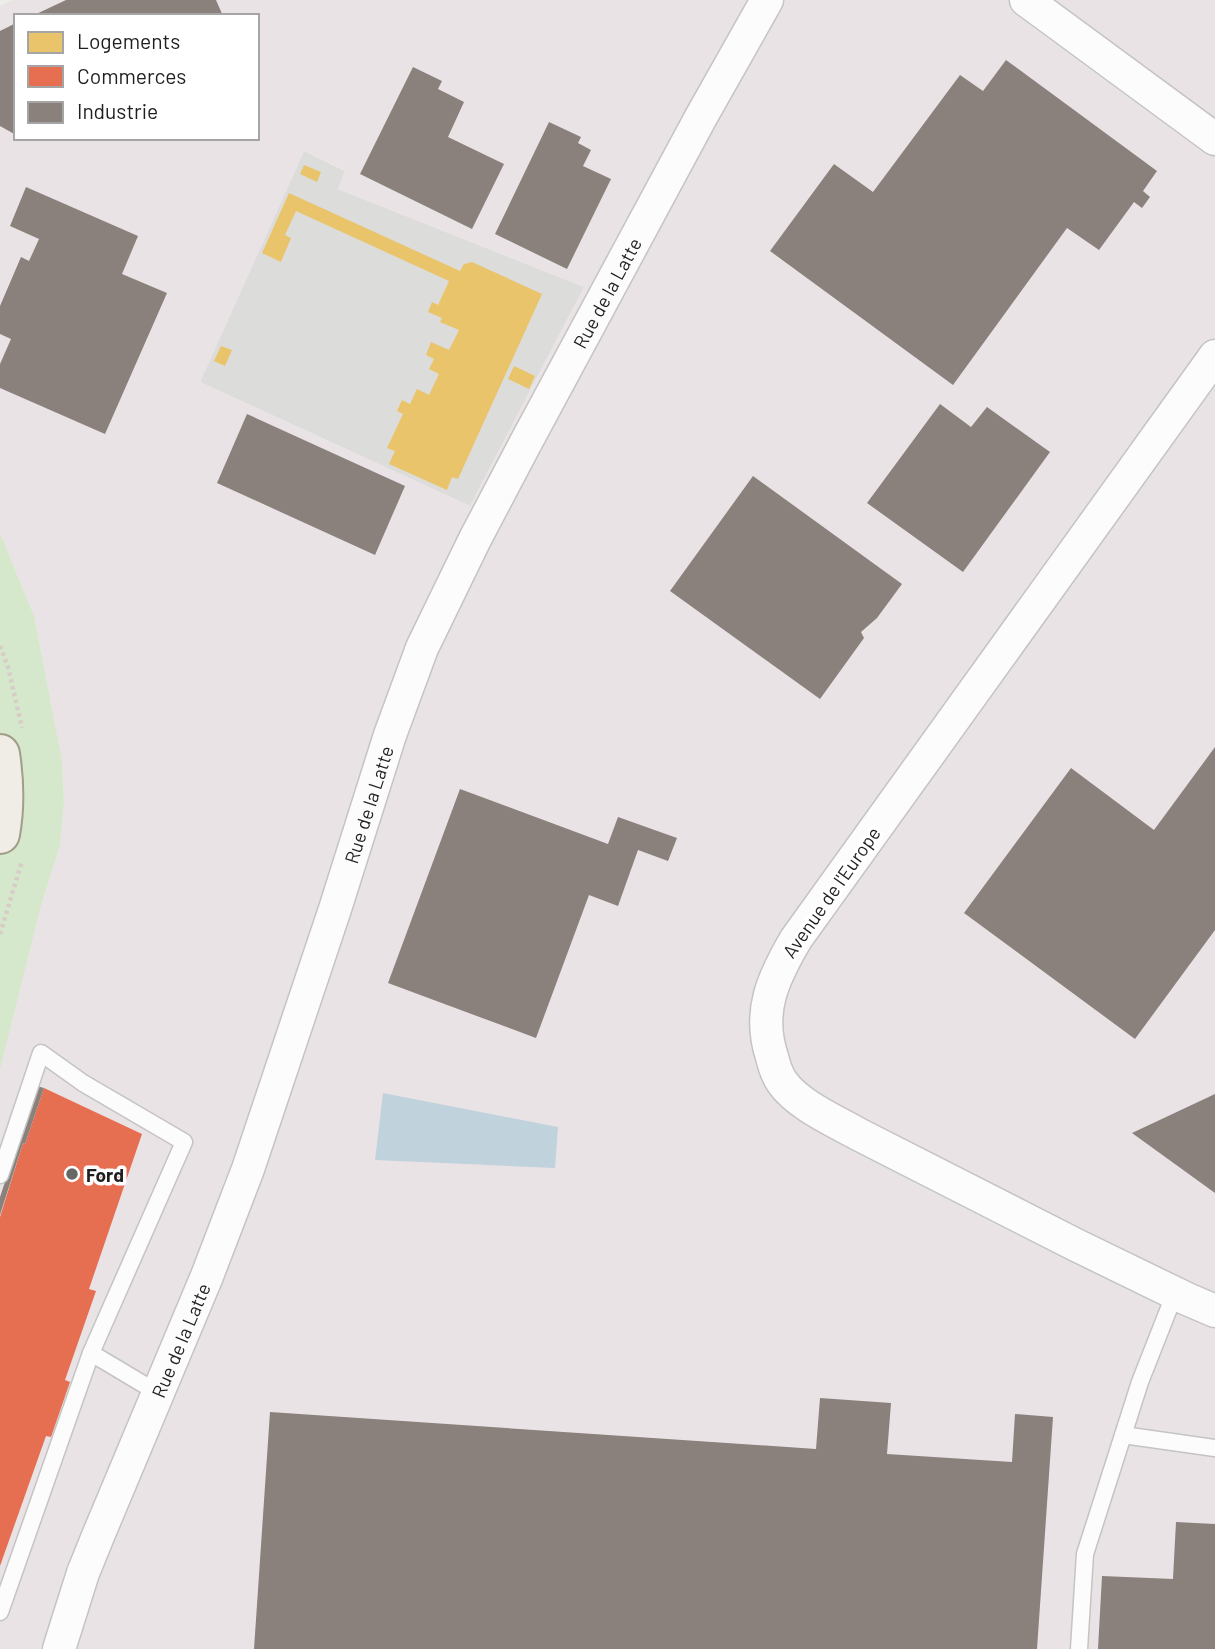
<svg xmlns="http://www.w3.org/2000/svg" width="1215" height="1649" viewBox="0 0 1215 1649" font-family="Barlow,sans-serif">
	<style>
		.residential { fill: #dcdcda }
		.industrial { fill: #eae3e6; fill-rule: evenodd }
		.grass { fill: #d6e8cb }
		.water { fill: #c0d2dc }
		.homes { fill: #e9c46a }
		.shops { fill: #e76f51 }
		.industry { fill: #8a817c }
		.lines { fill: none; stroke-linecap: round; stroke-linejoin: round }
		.lane-casing { stroke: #c4c4c2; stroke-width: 19 }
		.street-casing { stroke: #c4c4c2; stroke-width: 35 }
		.primary-casing { stroke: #a19d88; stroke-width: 42 }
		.path { stroke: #d6ccc8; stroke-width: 4.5; stroke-dasharray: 3.5 3.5; stroke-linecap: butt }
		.lane { stroke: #fcfcfc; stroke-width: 16 }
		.street { stroke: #fcfcfc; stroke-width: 32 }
		.primary { stroke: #f0ede6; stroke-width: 38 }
		.poi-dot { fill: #676766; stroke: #fff; stroke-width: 2.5 }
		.labels { text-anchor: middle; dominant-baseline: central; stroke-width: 7; stroke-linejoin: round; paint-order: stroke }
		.street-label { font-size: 19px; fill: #1f1f1f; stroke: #fff }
		.poi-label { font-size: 19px; font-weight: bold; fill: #1f1f1f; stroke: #fff; text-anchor: start }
	</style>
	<rect width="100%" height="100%" fill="#edede9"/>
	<!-- residential -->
	<path class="residential" d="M304,151L345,171L338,189L584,287L470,506L200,382Z"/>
	<!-- industrial -->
	<path class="industrial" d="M13,0H1215V1649H0V1070L41,906L60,845L64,803L62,760L34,616L0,533V6ZM16,16H257V138H16ZM304,151L345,170L338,189L584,287L470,506L200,382Z"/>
	<!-- grass -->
	<path class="grass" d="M0,533L34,616L62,760L64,803L60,845L41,906L0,1070Z"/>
	<!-- water -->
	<path class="water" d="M383,1093L558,1127L555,1168L375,1160Z"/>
	<!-- homes -->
	<g class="homes">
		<path d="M304,165L321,172L317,182L300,174Z"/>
		<path d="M289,193L460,271L464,264L472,262L542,294L458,479L452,477L447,490L389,464L395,451L387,448L403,414L397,411L402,400L410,404L417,389L429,395L439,374L429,369L434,359L426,355L431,342L449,350L459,330L440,322L442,318L428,312L432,302L438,305L449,281L296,211L285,235L291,238L281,262L262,253Z"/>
		<path d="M221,346L232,350L225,366L214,361Z"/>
		<path d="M514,366L535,376L529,389L508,379Z"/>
	</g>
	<!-- shops -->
	<path class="shops" d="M44,1088L142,1134L89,1289L96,1291L65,1380L70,1382L51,1437L46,1436L0,1566V1217L23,1143L25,1144Z"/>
	<!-- industry -->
	<g class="industry">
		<path d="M66,0H216L223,16H32Z"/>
		<path d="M16,23V135L0,126V31Z"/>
		<path d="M1006,60L1157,171L1143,191L1150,197L1142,208L1134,202L1099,250L1067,228L953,385L770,251L834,164L873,192L960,75L983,91Z"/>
		<path d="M413,67L442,81L438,89L464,102L448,137L504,164L472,229L360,174Z"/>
		<path d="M549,122L581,137L578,143L591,150L583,166L611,179L567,269L495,234Z"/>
		<path d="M26,187L138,236L122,274L167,293L105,434L0,388V364L11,339L0,334V306L21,257L29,261L39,239L10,226Z"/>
		<path d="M940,404L971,427L987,407L1050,452L963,572L867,503Z"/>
		<path d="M247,414L405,486L375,555L217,483Z"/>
		<path d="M753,476L902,584L877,618L861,632L864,638L820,699L670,591Z"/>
		<path d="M1215,747V930L1135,1039L964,913L1071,768L1154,830Z"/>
		<path d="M460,789L608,844L618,817L677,838L668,861L638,850L618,906L589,895L536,1038L388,983Z"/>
		<path d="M37,1086L44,1088L25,1144L23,1143L0,1215V1197Z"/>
		<path d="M1215,1094V1193L1132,1133Z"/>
		<path d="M820,1398L891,1403L887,1454L1012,1462L1015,1414L1053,1417L1037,1649H254L270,1412L816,1449Z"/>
		<path d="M1176,1522L1215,1524V1649H1098L1102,1576L1173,1579Z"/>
	</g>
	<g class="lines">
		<defs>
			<g id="lane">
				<path d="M0,1175L41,1053L83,1083L184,1142L91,1353L0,1612"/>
				<path d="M91,1353L158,1393"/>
				<path d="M1123,1435L1215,1448"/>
				<path d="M1079,1649L1085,1554L1140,1382L1175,1293"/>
			</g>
			<g id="street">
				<path d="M1026,0L1215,139"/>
				<path d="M1215,356L796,939C773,978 757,1012 772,1057C774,1065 777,1075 782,1082C798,1105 835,1121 858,1134L1076,1245L1187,1299L1215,1311"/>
				<path id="s1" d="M59,1649L83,1573L98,1536L207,1276L248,1169L335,909L390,735L422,648L475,539L525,444L701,117L767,0"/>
			</g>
			<path id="primary" d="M0,754C4,780 5,807 0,834"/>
		</defs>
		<!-- lane casing -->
		<use href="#lane" class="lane-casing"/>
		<!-- street casing -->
		<use href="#street" class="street-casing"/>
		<!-- primary casing -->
		<use href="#primary" class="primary-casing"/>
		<!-- path -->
		<g class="path">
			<path d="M0,646L8,667L22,728"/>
			<path d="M0,934L22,861"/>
		</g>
		<!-- lane -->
		<use href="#lane" class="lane"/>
		<!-- street -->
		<use href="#street" class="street"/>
		<!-- primary -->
		<use href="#primary" class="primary"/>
	</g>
	<!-- markers -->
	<circle class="poi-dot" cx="72" cy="1174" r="7"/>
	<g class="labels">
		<!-- street labels -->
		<g class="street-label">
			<text stroke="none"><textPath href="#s1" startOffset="1466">Rue de la Latte</textPath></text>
			<text stroke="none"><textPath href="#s1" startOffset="900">Rue de la Latte</textPath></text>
			<text transform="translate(831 892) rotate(-55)">Avenue de l'Europe</text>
			<text stroke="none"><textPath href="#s1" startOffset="332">Rue de la Latte</textPath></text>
		</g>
		<!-- poi labels -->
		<g class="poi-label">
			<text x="86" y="1174">Ford</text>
		</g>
	</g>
	<!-- legend -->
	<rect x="14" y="14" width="245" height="126" fill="#ffffff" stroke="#a5a5a5" stroke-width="2"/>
	<rect x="28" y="32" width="35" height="21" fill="#e9c46a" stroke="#a5a5a5" stroke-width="2"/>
	<text x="77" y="49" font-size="21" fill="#1f1f1f">Logements</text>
	<rect x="28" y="66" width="35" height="21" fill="#e76f51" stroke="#a5a5a5" stroke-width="2"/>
	<text x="77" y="84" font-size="21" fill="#1f1f1f">Commerces</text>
	<rect x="28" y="102" width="35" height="21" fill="#8a817c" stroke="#a5a5a5" stroke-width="2"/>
	<text x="77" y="119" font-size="21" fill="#1f1f1f">Industrie</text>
</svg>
